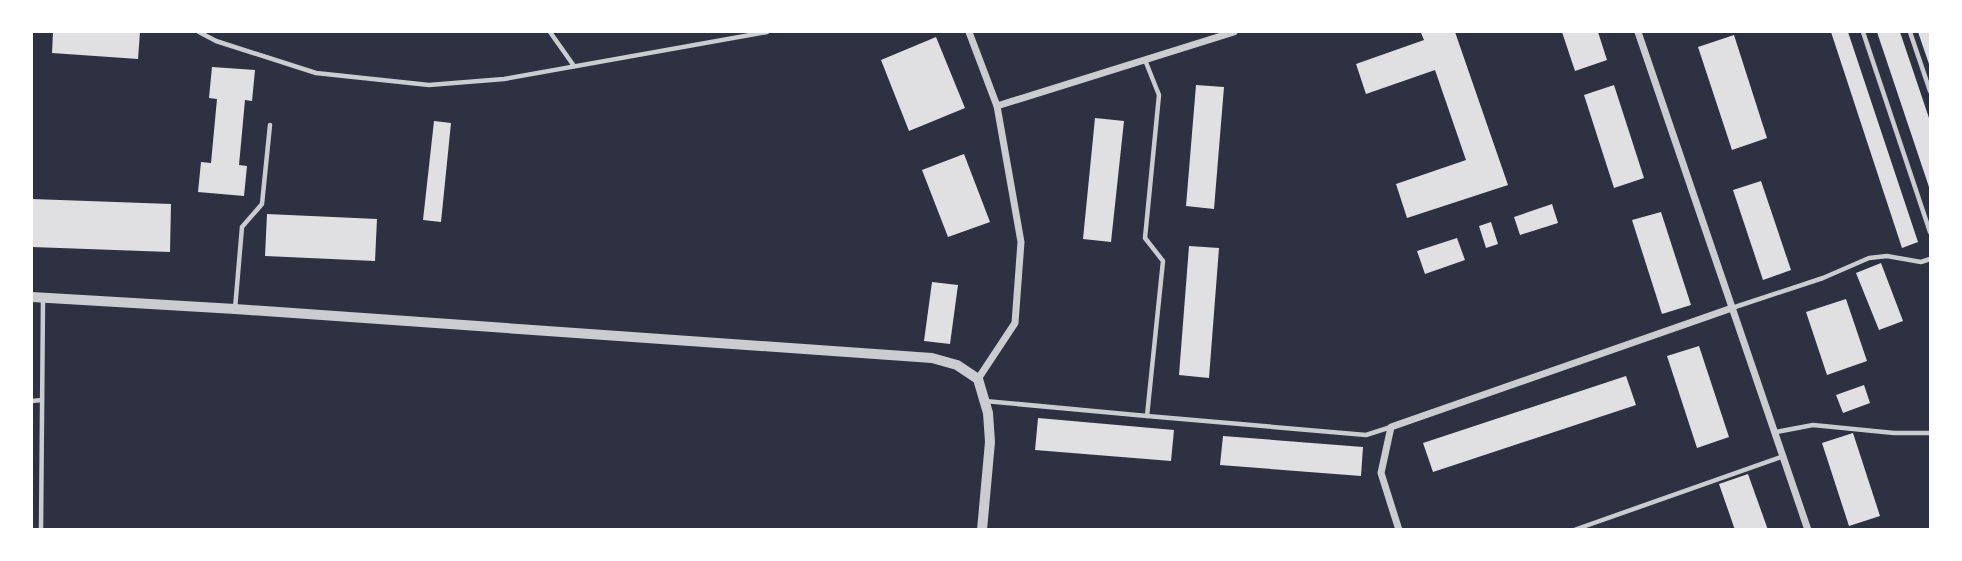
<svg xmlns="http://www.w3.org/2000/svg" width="1962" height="561" viewBox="0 0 1962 561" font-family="Overpass,sans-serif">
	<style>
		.building { fill: #e0e0e3 }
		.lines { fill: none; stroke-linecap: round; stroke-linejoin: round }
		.service { stroke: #caccd0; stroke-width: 4.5 }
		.minor { stroke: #caccd0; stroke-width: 7 }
		.tertiary { stroke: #caccd0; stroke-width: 10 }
	</style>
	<rect width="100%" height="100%" fill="#2d3142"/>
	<!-- building -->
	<g class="building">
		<path d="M53,32H140L138,59L52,53Z"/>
		<path d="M1424,32H1455L1508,185L1407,218L1396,184L1466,160L1435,70L1366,94L1356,64L1424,40L1421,33Z"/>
		<path d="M1562,32H1598L1607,60L1575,71Z"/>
		<path d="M1831,32H1848L1918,242L1902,248Z"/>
		<path d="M1877,32H1900L1930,121V190Z"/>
		<path d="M1918,32H1930V67Z"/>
		<path d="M1734,35L1767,138L1732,150L1698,47Z"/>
		<path d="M936,37L965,108L909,131L881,60Z"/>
		<path d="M212,67L255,70L252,101L245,100L239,165L247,166L244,196L198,192L201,162L211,163L217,99L209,98Z"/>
		<path d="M1196,85L1224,87L1214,209L1186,206Z"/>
		<path d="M1614,85L1644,178L1614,188L1584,95Z"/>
		<path d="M1095,118L1124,121L1111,242L1083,239Z"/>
		<path d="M434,121L451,123L441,222L423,220Z"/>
		<path d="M964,154L990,222L948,237L922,170Z"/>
		<path d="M1761,181L1791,270L1763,280L1733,190Z"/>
		<path d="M32,199L171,204L170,252L32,247Z"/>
		<path d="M1552,204L1558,223L1520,235L1514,217Z"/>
		<path d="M1661,212L1691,305L1662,314L1632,220Z"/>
		<path d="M267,214L377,219L375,261L265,256Z"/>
		<path d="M1491,222L1498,244L1486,248L1479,226Z"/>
		<path d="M1457,238L1465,260L1425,274L1417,251Z"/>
		<path d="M1189,246L1219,248L1209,378L1179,375Z"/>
		<path d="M1881,263L1903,321L1879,330L1856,273Z"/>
		<path d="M932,282L958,285L950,344L924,341Z"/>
		<path d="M1846,299L1867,361L1827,375L1806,312Z"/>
		<path d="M1699,346L1729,437L1697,448L1667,356Z"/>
		<path d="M1626,376L1636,405L1433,472L1423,443Z"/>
		<path d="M1864,385L1870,403L1843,413L1836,395Z"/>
		<path d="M1038,418L1174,430L1171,461L1035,450Z"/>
		<path d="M1853,433L1880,516L1849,526L1822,443Z"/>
		<path d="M1223,436L1363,447L1361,476L1220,465Z"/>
		<path d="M1748,474L1768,530H1735L1719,484Z"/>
	</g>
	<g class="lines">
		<!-- service -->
		<g class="service">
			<path d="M199,32L216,41L316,73L429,85L504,79L767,32"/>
			<path d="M550,32L574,66"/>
			<path d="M1863,32L1930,232"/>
			<path d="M1910,32L1930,91"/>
			<path d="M1732,308L1823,278L1869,258L1887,256L1921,262L1930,259"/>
			<path d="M235,309L242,227L262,204L270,125"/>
			<path d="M32,401L42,400"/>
			<path d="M985,401L1147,416L1163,261L1145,238L1159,95L1145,60"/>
			<path d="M1147,416L1366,435L1391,427"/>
			<path d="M1776,432L1813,425L1894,433H1930"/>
			<path d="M41,530L43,299"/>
			<path d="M1574,530L1784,456"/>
		</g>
		<!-- minor -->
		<g class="minor">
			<path d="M969,32L997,106L1021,242L1015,323L978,379"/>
			<path d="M1638,32L1808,530"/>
			<path d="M997,106L1234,32"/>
			<path d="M1399,530L1381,473L1391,427L1732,308"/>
		</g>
		<!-- tertiary -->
		<path class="tertiary" d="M32,297L235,309L932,358L957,365L978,379L988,413L990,442L982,530"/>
	</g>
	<!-- border -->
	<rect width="1962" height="561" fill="none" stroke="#ffffff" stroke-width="66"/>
</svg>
